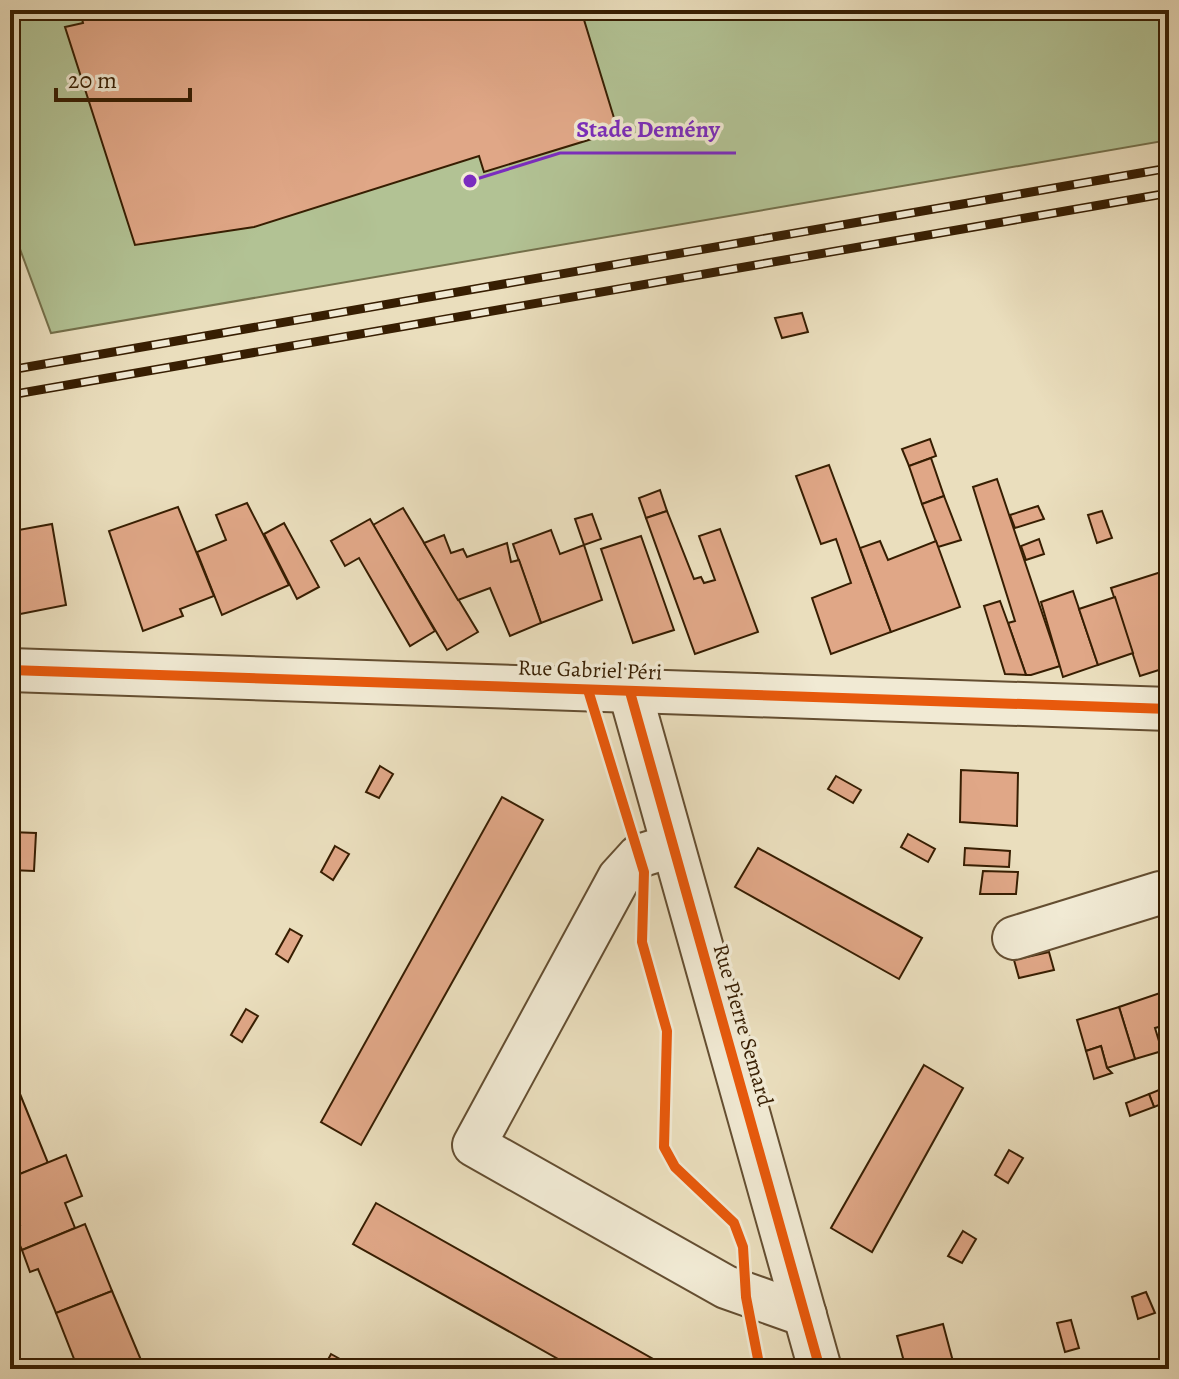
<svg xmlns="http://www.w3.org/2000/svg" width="1179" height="1379" viewBox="0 0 1179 1379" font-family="Alegreya,serif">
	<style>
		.green { fill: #b2c294; stroke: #74704b; stroke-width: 2 }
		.building { fill: #e0a787; stroke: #371e02; stroke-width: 2 }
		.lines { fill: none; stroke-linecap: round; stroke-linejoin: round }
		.minor-casing { stroke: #644e31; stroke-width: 46 }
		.minor { stroke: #f1ead4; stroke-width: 42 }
		.rail-casing { stroke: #371e02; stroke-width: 9 }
		.rail { stroke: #f1ead4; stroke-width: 6; stroke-dasharray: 18; stroke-linecap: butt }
		.cycleway-casing { stroke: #f1ead4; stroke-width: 15 }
		.cycleway { stroke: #e8590c; stroke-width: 10 }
		.labels { text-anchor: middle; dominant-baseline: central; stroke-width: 7; stroke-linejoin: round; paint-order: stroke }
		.street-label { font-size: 22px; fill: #371e02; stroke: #f1ead4 }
		.leader { fill: none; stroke: #7b2cbf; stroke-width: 3 }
		.callout-dot { fill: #7b2cbf; stroke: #f1ead4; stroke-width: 3 }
		.callout-label { font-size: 24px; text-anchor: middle; font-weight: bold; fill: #7b2cbf; stroke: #f1ead4; stroke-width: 7; stroke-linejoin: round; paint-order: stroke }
	</style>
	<rect width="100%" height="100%" fill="#eadebd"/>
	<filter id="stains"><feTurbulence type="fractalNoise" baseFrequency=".0025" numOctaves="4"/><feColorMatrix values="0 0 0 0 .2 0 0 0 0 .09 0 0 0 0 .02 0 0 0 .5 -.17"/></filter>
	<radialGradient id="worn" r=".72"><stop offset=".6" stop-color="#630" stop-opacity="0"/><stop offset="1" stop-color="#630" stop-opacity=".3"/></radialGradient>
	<!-- green -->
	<path class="green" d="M10,10H1169V140L51,333L10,222Z"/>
	<!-- building -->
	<g class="building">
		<path d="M80,10H581L618,131L484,172L479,156L254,227L135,245L65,27L83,23Z"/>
		<path d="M802,313L808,332L782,338L775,318Z"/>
		<path d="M930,439L936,456L909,466L902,449Z"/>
		<path d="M931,458L944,496L922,504L909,466Z"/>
		<path d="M829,465L891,632L831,654L812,598L851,583L836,539L821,544L796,476Z"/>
		<path d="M997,479L1060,666L1031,675H1026L1008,623L1015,621L973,487Z"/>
		<path d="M660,490L667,511L646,518L639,498Z"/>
		<path d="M944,496L961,540L938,547L922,504Z"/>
		<path d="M247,503L289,585L222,615L197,552L226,540L216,515Z"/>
		<path d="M1038,506L1044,519L1015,528L1010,515Z"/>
		<path d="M178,507L214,596L180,609L183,616L143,631L109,531Z"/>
		<path d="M403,508L478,632L447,650L373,525Z"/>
		<path d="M667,511L694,579L701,577L704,583L715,580L699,536L720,529L758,632L695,654L646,518Z"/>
		<path d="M1102,511L1112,538L1097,543L1088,515Z"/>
		<path d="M592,514L601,539L584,545L575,519Z"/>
		<path d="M370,519L435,631L410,646L359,558L345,566L331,541Z"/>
		<path d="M284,523L319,587L297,599L264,534Z"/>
		<path d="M52,524L66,605L10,616V556L17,554L13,531Z"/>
		<path d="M551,530L560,554L584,545L602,600L541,623L513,544Z"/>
		<path d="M444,535L451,553L463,549L467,557L507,543L511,562L519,560L541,623L510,636L490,588L458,600L424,543Z"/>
		<path d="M641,536L674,630L633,643L601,549Z"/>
		<path d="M1039,539L1044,554L1026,560L1021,546Z"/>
		<path d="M880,541L888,560L936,541L960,607L891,632L860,548Z"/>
		<path d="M1161,572L1169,601L1166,681L1162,669L1140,676L1111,588Z"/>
		<path d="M1073,591L1098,665L1063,677L1041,602Z"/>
		<path d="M1115,597L1133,653L1098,665L1079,609Z"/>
		<path d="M1000,601L1008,623L1026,675L1005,674L984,606Z"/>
		<path d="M380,766L393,774L379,798L366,792Z"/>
		<path d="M961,770L1018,773L1017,826L960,822Z"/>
		<path d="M836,776L861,790L853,803L828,789Z"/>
		<path d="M502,797L543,820L361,1145L321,1122Z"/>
		<path d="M10,832L36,833L34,871L10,870Z"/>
		<path d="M908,834L935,849L928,862L901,847Z"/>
		<path d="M335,846L349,854L333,880L321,872Z"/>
		<path d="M758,848L922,938L899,979L735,887Z"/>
		<path d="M965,848L1010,851L1009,867L964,865Z"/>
		<path d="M983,871L1018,872L1016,894H980Z"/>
		<path d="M290,929L302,936L288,962L276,954Z"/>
		<path d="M1049,952L1054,970L1019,978L1014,960Z"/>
		<path d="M1160,993L1169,1024L1155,1028L1162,1051L1135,1059L1119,1007Z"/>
		<path d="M1119,1007L1135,1059L1107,1068L1101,1046L1086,1051L1077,1020Z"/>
		<path d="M246,1009L258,1016L242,1042L231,1035Z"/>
		<path d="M1101,1046L1107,1068L1112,1073L1094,1079L1086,1051Z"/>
		<path d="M924,1065L963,1088L872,1252L831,1228Z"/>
		<path d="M1169,1086V1101L1154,1107L1149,1094Z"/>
		<path d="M20,1094L48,1163L10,1178V1098Z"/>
		<path d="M1149,1094L1154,1107L1130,1116L1126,1103Z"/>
		<path d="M1009,1150L1023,1158L1008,1183L995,1175Z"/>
		<path d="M66,1155L82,1196L65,1203L75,1228L22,1250L12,1228L20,1225L10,1199V1178Z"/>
		<path d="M376,1203L671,1369H576L353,1244Z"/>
		<path d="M85,1224L112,1291L56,1313L38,1269L30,1272L22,1250Z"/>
		<path d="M963,1231L976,1239L962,1263L948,1256Z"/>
		<path d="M112,1291L141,1360L120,1369H78L56,1313Z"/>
		<path d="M1146,1292L1155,1313L1138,1319L1132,1297Z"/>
		<path d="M1071,1320L1079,1348L1065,1352L1057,1323Z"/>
		<path d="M943,1324L955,1369H906L897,1336Z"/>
		<path d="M331,1354L356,1368L355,1369L324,1367Z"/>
	</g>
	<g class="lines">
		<defs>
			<g id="minor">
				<path d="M10,670L1169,709"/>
				<path d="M630,692L820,1369"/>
				<path d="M671,846L639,856L619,878L474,1145L726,1287L805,1315"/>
				<path d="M1014,938L1160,893"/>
			</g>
		</defs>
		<!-- minor casing -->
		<use href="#minor" class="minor-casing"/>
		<!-- minor -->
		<use href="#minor" class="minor"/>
		<defs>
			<g id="rail">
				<path d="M10,370L1169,168"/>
				<path d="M10,395L1169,193"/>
			</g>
		</defs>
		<!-- rail casing -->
		<use href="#rail" class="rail-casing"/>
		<!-- rail -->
		<use href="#rail" class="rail"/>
		<defs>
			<g id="cycleway">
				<path d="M10,670L1169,709"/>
				<path d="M588,690L644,872L642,942L667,1031L664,1147L675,1167L734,1223L743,1247L746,1297L760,1369"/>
				<path d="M630,692L820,1369"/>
			</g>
		</defs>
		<!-- cycleway casing -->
		<use href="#cycleway" class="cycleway-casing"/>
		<!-- cycleway -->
		<use href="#cycleway" class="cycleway"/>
	</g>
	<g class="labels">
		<!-- street labels -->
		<g class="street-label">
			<text transform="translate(590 670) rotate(2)">Rue Gabriel Péri</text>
			<text transform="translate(743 1025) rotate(74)">Rue Pierre Semard</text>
		</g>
	</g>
	<!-- callouts -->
	<path class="leader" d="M470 181L560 153H736"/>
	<circle class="callout-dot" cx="470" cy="181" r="8"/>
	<g class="callout-label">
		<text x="648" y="137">Stade Demény</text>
	</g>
	<!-- margin -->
	<rect width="1179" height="1379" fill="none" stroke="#eadebd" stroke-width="40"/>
	<rect x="12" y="12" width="1155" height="1355" fill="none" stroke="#371e02" stroke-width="4"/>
	<rect x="20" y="20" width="1139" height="1339" fill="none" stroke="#371e02" stroke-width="2"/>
	<!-- scale -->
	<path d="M56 88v12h134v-12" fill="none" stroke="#371e02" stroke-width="4"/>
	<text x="68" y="88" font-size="24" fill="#371e02" stroke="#f1ead4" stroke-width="6" paint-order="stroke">20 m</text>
	<rect width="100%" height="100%" filter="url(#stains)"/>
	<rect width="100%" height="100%" fill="url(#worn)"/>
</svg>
